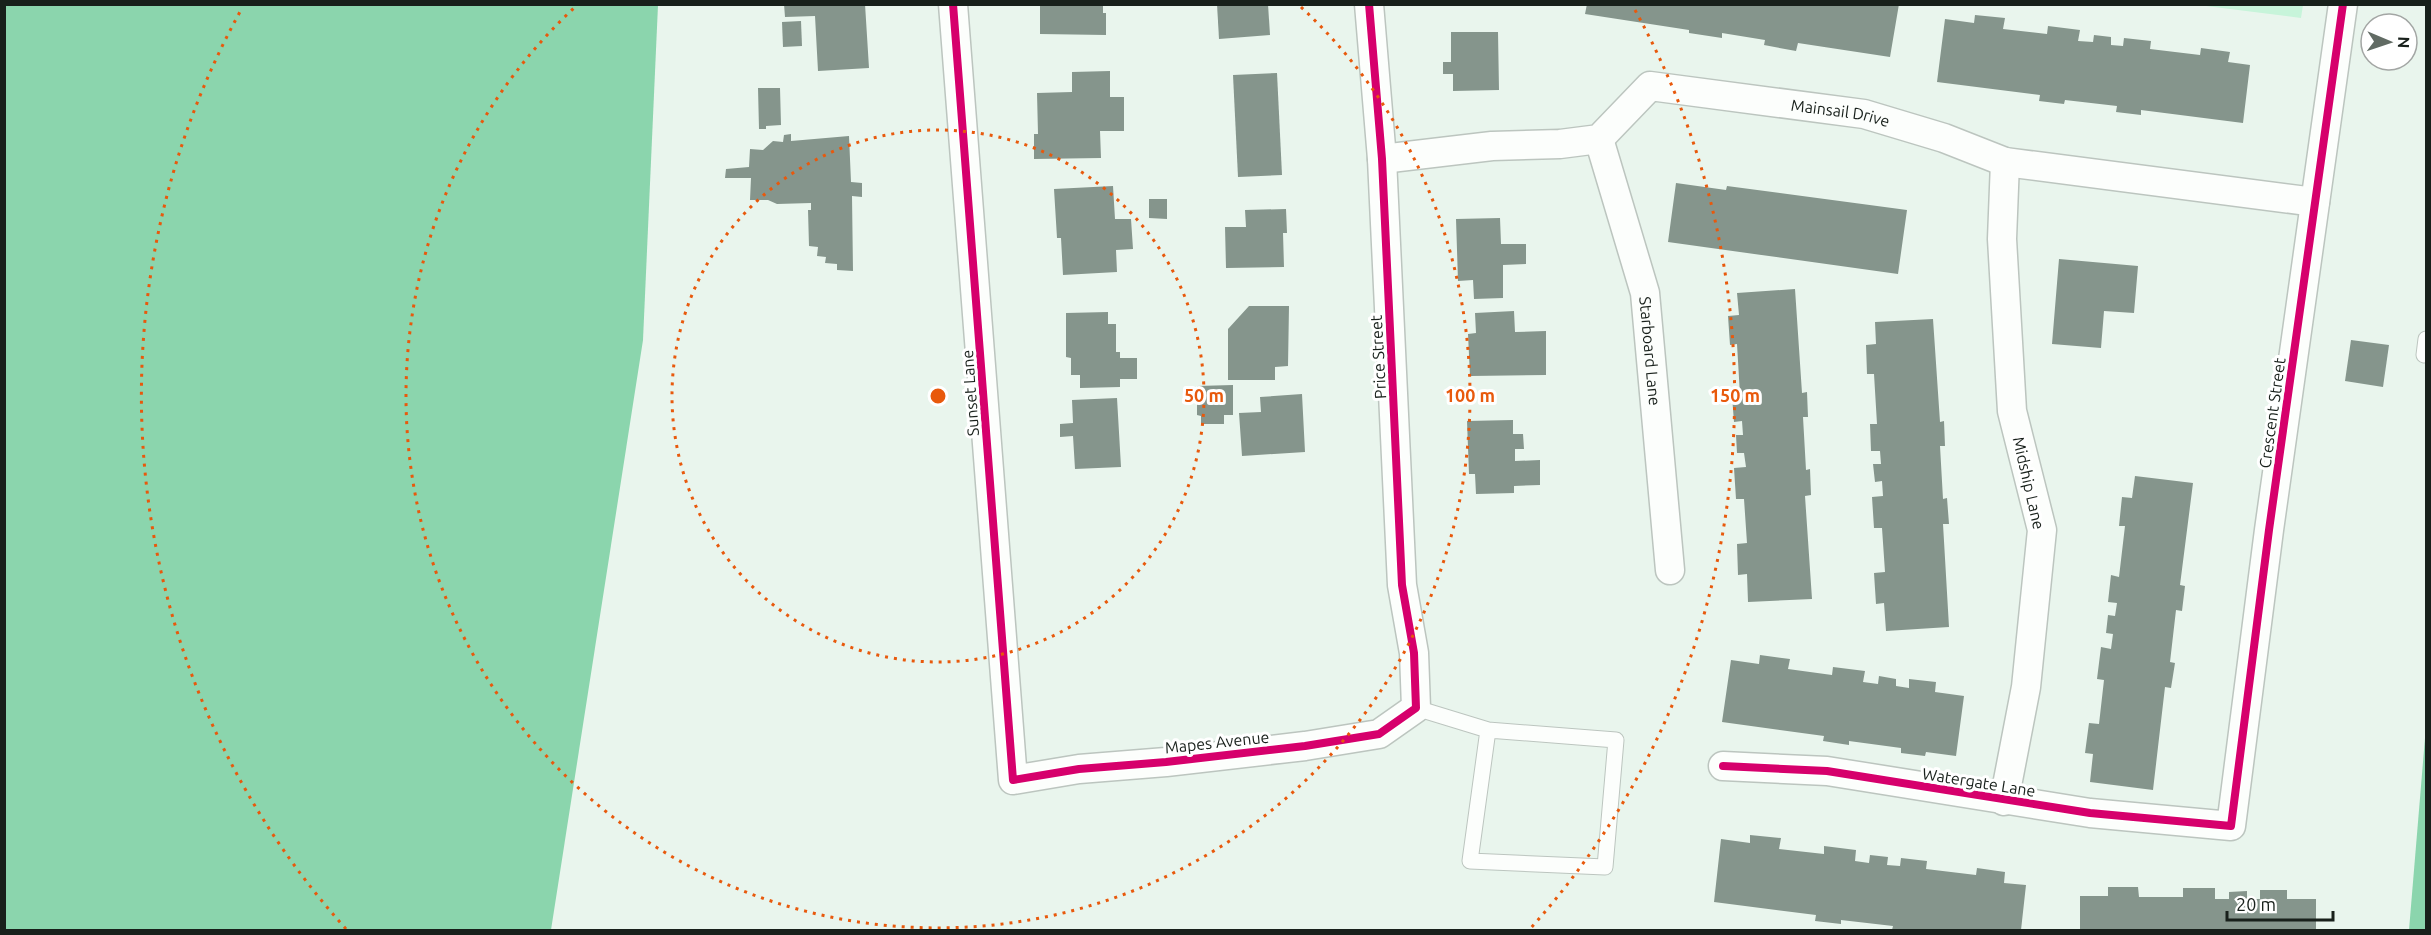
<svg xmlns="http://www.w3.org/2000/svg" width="2431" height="935" viewBox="0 0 2431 935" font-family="Ubuntu,sans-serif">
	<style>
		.green { fill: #c7f4da }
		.water { fill: #8bd5ad }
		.building { fill: #85958c }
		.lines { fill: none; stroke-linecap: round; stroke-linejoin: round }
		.service-casing { stroke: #bcc5bf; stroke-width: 17 }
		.minor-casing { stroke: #bcc5bf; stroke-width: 31 }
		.service { stroke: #fcfefc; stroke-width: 15 }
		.minor { stroke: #fcfefc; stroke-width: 28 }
		.cycleway-casing { stroke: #fff; stroke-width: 11 }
		.cycleway { stroke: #d6006c; stroke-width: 8 }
		.ring { fill: none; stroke: #e8590c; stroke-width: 3; stroke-dasharray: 3 6 }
		.labels { text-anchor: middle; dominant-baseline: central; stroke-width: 6; stroke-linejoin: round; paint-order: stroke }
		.street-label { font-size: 16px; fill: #18201b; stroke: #fff }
		.centre { fill: #e8590c; stroke: #fff; stroke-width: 3 }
		.ring-label { font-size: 18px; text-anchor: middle; font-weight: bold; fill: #e8590c; stroke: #fff; stroke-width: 6; stroke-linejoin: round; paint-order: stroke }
	</style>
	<rect width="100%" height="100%" fill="#e9f5ed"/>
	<!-- green -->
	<path class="green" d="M2198,5H2303L2301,18Z"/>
	<!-- water -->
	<g class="water">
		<path d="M5,4L658,5L643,340L551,930H5Z"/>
		<path d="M2426,726V930H2409Z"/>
	</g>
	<!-- building -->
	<g class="building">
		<path d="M784,4H865L869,68L818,71L815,16L785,17Z"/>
		<path d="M1040,4H1103V13H1106V35L1040,34Z"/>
		<path d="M1217,4H1268L1270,35L1219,39Z"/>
		<path d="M1587,4H1899L1890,57L1798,43L1796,51L1764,45L1765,40L1722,33V38L1689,33V30L1585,14Z"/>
		<path d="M1975,15L2005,18L2003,29L2047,34L2048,26L2080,30L2078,41L2093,42L2094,35L2111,37V45L2123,46L2124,38L2151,41L2150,49L2200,55L2201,48L2230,52L2228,62L2250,65L2243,123L2141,110V115L2116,112L2117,106L2065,100L2064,104L2039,101L2040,95L1937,82L1945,19L1974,23Z"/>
		<path d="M801,21L802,46L783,47L782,22Z"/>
		<path d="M1451,32H1498L1499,90L1453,91V74H1443V62H1451Z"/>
		<path d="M1110,71V97H1124V131H1100L1101,158L1034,159V134H1038L1037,93L1072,92V72Z"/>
		<path d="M1277,73L1282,175L1238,177L1233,75Z"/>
		<path d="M758,88H780L781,125L766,126V129H759Z"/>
		<path d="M791,134V141L849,136L851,182L862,183V197L852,196L853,271L837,270V264L825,263L826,257L817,256L818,247L809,246L808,210H811V203L777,204L768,200H750L751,178H725L726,169L749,167L750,149L763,150L773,141L783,142L784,135Z"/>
		<path d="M1676,183L1726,190L1727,186L1907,210L1898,274L1668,242Z"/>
		<path d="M1113,186L1115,219H1131L1133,249L1116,250L1117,272L1063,275L1061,238H1057L1054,189Z"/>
		<path d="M1149,199H1167V219L1149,218Z"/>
		<path d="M1286,209L1287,233H1283L1284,267L1226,268L1225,227H1246L1245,210Z"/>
		<path d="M1500,218L1501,244H1526V264L1503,265V298L1474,299L1473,280L1458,281L1456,219Z"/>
		<path d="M2059,259L2138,266L2134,313L2104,311L2101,348L2052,344Z"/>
		<path d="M1795,289L1802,393L1807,392L1808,417H1803L1806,470L1810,469L1811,495L1805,496L1812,599L1748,602L1747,574L1738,575L1737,544L1747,543L1744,499H1736L1734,468L1746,467L1744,453H1737L1736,435H1743L1742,421L1734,422L1732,396L1740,395L1737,344L1730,345L1728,316L1739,315L1737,293Z"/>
		<path d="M1249,306H1289L1288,366L1275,367V380H1228V329Z"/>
		<path d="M1514,311L1515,332L1546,331V375L1470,376L1468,334L1476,333L1475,313Z"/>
		<path d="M1108,312V324H1116V352H1120V358H1137V379H1120V387L1080,388V375H1071V358L1066,357V313Z"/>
		<path d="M1933,319L1940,422L1944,421L1945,446H1940L1943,499L1947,498L1949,524H1943L1949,627L1886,631L1884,603L1876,604L1874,573L1885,572L1882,528H1874L1872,497L1883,496L1882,481L1875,482L1873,464H1881L1880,451H1871L1870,424H1877L1874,374H1867L1866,345L1876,344L1875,322Z"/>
		<path d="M2351,340L2389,345L2383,387L2345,381Z"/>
		<path d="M1233,385V415H1224V424H1201V416L1197,415V386Z"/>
		<path d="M1302,394L1305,452L1242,456L1239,413L1261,412L1260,397Z"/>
		<path d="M1117,398L1121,467L1075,469L1073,436L1060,437V424L1073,423L1072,400Z"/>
		<path d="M1513,420V434H1523L1524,449H1515V461L1540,460V485L1514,486V493L1476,494L1475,474H1469L1467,421Z"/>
		<path d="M2135,476L2193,483L2180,585L2185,586L2182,611L2176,610L2170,662L2175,663L2171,688L2165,687L2153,790L2090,782L2093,754L2085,753L2089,723L2099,724L2104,680L2097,679L2101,647L2111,649L2113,634L2106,633L2108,615L2115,616L2117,603L2108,602L2111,575L2119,577L2125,526H2119L2122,497L2132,498Z"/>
		<path d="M1760,655L1790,659L1788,669L1832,675L1833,667L1865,671L1863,682L1878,684L1879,676L1896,679V686L1909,688V679L1936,682L1935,692L1964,696L1956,756L1926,752L1925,756L1901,753V748L1849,741V745L1823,741L1824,736L1722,722L1731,660L1759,664Z"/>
		<path d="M1750,835L1781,838L1779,849L1824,854V846L1856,850L1855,861L1869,863L1870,855L1888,857L1887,865L1900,866L1901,858L1927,861L1926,869L1976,875L1977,868L2005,872L2004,883L2026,885L2021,930H1892L1893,926L1841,920V924L1815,921L1816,915L1714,902L1721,839L1750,843Z"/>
		<path d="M2108,887H2138L2139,897H2183V888H2215V899H2229V892L2247,891V899H2260V890H2287V899H2316V930H2080V896H2108Z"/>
	</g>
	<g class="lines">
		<defs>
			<g id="service">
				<path d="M2424,355L2426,339"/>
				<path d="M1416,708L1488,730L1616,740L1605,867L1470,861L1488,730"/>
			</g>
			<g id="minor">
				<path d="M953,4L1013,780L1079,769L1166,762L1305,746L1379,734L1416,708L1414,653L1402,585L1382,159L1369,4"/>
				<path id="s1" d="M1599,139L1645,293L1670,570"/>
				<path id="s2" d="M1382,159L1492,146L1560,144L1599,139L1650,86L1864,114L1944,138L2005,162L2315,202"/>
				<path d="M1723,766L1827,771L2090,813L2231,826L2269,530L2343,4"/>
				<path d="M2004,801L2026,687L2042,530L2012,411L2002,239L2005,162"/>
			</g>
		</defs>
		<!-- service casing -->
		<use href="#service" class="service-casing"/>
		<!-- minor casing -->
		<use href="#minor" class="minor-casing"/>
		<!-- service -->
		<use href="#service" class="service"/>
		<!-- minor -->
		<use href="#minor" class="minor"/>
		<defs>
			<g id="cycleway">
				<path d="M953,4L1013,780L1079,769L1166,762L1305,746L1379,734L1416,708L1414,653L1402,585L1382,159L1369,4"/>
				<path d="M1723,766L1827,771L2090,813L2231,826L2269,530L2343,4"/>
			</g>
		</defs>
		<!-- cycleway casing -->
		<use href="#cycleway" class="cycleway-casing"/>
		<!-- cycleway -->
		<use href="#cycleway" class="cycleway"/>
	</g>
	<!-- distance rings -->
	<g class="ring">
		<circle cx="938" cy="396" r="266"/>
		<path d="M1301 7A532 532 0 1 1 575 7"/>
		<path d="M346 929A797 797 0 0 1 241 10M1635 10A797 797 0 0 1 1530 929"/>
	</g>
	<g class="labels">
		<!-- street labels -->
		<g class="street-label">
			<text stroke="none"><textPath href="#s2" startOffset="484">Mainsail Drive</textPath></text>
			<text stroke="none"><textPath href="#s1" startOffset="219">Starboard Lane</textPath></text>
			<text transform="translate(1378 357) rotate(-93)">Price Street</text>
			<text transform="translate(970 393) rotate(-94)">Sunset Lane</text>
			<text transform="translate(2272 413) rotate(-82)">Crescent Street</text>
			<text transform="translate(2029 483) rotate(77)">Midship Lane</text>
			<text transform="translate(1217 742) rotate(-6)">Mapes Avenue</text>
			<text transform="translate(1979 782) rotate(9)">Watergate Lane</text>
		</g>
	</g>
	<circle cx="938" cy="396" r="9" class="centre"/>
	<g class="ring-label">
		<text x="1204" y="402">50 m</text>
		<text x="1470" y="402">100 m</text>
		<text x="1735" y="402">150 m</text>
	</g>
	<!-- border -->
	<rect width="2431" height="935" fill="none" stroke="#18201b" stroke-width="12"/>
	<!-- north arrow -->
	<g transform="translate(2389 42) rotate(92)"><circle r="28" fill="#ffffff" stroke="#a3a6a4" stroke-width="1.5"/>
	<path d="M0-4.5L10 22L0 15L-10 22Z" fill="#616b64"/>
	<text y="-9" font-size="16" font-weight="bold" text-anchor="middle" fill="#18201b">N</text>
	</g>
	<!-- scale -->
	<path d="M2227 911v9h106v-9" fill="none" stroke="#18201b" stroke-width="3"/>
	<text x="2236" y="911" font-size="18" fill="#18201b" stroke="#ffffff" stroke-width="4.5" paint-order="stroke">20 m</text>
</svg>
